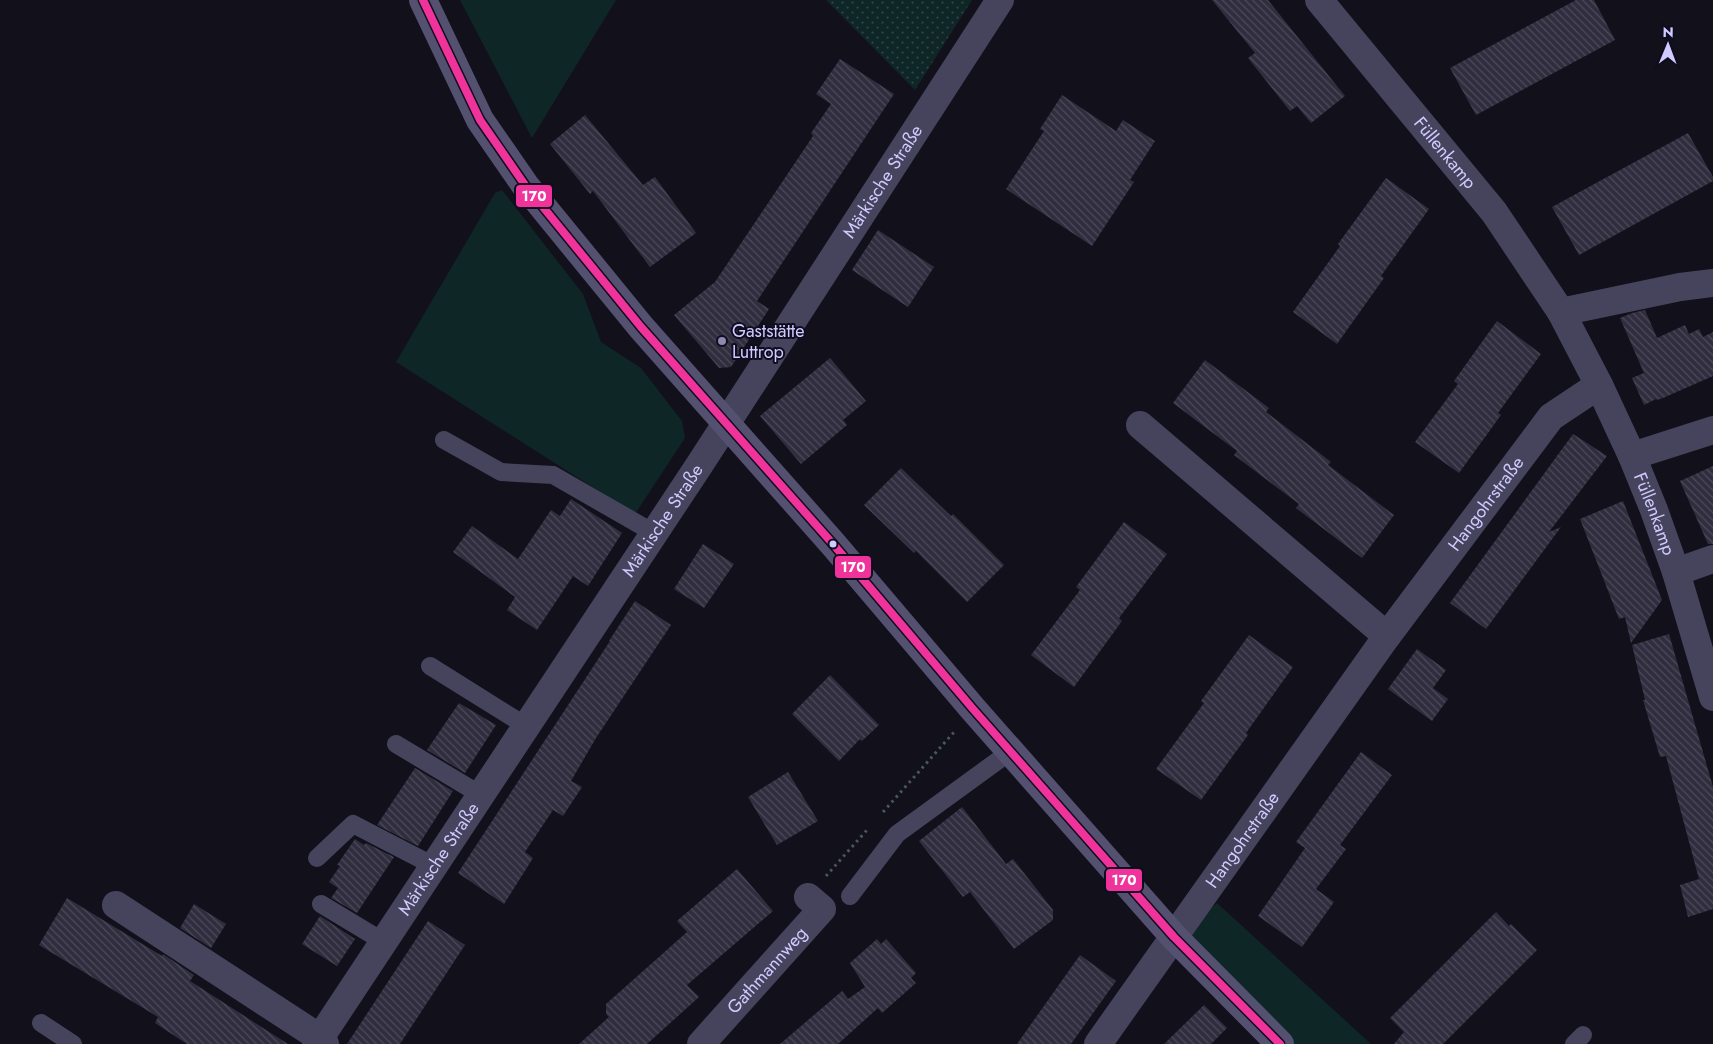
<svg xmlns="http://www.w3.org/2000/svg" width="1713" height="1044" viewBox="0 0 1713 1044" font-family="Jost,sans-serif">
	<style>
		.grass { fill: #0f2626 }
		.park { fill: url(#park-dots) }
		.building { fill: url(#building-back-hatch) }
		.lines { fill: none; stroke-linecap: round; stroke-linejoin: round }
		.path { stroke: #485764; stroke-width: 3; stroke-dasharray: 2.5 4; stroke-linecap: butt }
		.service { stroke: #45445c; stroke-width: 18 }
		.minor { stroke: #45445c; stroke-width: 28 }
		.secondary { stroke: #53516f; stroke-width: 28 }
		.bus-1-casing { stroke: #0f0c1f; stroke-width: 11 }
		.bus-1 { stroke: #ef339a; stroke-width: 8 }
		.poi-dot { fill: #8d89af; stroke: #0f0c1f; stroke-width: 2 }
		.bus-dot { fill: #cfcaff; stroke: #0f0c1f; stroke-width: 2 }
		.labels { text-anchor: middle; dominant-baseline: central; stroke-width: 4; stroke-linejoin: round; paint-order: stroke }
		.street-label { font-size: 18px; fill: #cfcaff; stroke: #0f0c1f }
		.poi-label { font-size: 18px; fill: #cfcaff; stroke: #0f0c1f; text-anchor: start }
		.line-badge { stroke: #0f0c1f; stroke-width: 2 }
		.badge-label { font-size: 14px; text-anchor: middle; font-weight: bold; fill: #fff }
	</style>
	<defs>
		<pattern id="park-dots" width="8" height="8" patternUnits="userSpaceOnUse" patternTransform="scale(1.25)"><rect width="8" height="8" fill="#0f2626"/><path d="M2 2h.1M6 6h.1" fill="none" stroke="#314447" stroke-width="1.8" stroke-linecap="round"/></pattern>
		<pattern id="building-back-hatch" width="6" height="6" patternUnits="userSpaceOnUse" patternTransform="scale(1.25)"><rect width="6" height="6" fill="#302d3e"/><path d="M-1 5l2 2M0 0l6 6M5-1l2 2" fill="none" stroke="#4d4a5b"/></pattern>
	</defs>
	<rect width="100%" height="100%" fill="#12101b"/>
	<!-- grass -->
	<g class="grass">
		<path d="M460,0H616L532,138Z"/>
		<path d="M502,190L583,294L601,342L641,368L682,421L685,438L635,514L396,362L495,193Z"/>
		<path d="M1217,903L1371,1044H1285L1178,937Z"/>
	</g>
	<!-- park -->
	<path class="park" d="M826,0H972L915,90Z"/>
	<!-- building -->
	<g class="building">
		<path d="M1212,0H1268L1345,96L1311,123L1297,106L1290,111L1248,58L1255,53Z"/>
		<path d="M1576,0H1594L1615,40L1476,115L1450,68Z"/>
		<path d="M840,59L894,94L757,301L769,309L731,367L719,368L674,315L715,282L813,136L811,133L831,104L816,94Z"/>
		<path d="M1062,95L1116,131L1123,120L1155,141L1130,180L1134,182L1092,246L1006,189L1044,131L1040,129Z"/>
		<path d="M585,115L643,185L655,177L696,233L650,267L593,191L590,194L550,144Z"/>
		<path d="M1688,133L1713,177V181L1579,255L1552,207Z"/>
		<path d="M1386,178L1429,209L1381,276L1384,278L1337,344L1293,312L1340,246L1338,244Z"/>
		<path d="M878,230L934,267L908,307L852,270Z"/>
		<path d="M1645,310L1657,338L1685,325L1689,334L1699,329L1703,337L1713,332V376L1663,398L1657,400L1656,399L1644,405L1632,378L1644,373L1620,318L1632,313Z"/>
		<path d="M1497,321L1541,354L1498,413L1501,415L1459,473L1415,442L1458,384L1454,381Z"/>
		<path d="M830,358L866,401L843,420L847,425L801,464L760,416Z"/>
		<path d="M1205,360L1269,408L1266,412L1331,462L1328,465L1394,515L1362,558L1296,508L1299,504L1234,455L1237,451L1173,403Z"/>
		<path d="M1573,434L1607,456L1549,532L1561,527L1486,629L1450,603Z"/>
		<path d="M1713,466V544H1708L1680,481Z"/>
		<path d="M901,468L951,516L953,514L1004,565L967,602L916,551L914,553L864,505Z"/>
		<path d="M571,499L622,533L588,586L573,576L537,630L507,610L515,597L453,552L472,526L518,559L551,510L560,516Z"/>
		<path d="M1623,501L1662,600L1631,643L1625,617L1619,619L1580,519Z"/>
		<path d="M1124,522L1167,554L1119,618L1122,621L1074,687L1031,655L1080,590L1076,587Z"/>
		<path d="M703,544L734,564L704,608L674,589Z"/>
		<path d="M635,601L671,625L596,738L571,781L582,787L563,816L553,810L525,852L533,858L504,904L458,873L610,641H609Z"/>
		<path d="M1669,634L1713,787V909L1688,917L1680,885L1699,879L1666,756L1660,757L1643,700H1645L1632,645Z"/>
		<path d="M1249,635L1293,667L1246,733L1248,735L1201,800L1156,769L1204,703L1201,701Z"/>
		<path d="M1417,649L1446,670L1433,688L1448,699L1432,721L1388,689Z"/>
		<path d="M830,675L879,725L862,741L860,739L839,761L792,714Z"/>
		<path d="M459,703L496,725L465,773L427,750Z"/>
		<path d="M1361,752L1392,775L1340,845L1346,849L1316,889L1334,902L1302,947L1258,916L1305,848L1296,842Z"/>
		<path d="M415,768L453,791L418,846L377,825Z"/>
		<path d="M788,772L818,821L777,845L748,797Z"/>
		<path d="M962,807L1006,864L1013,859L1053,910V920L1014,949L970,892L963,897L919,841Z"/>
		<path d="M355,839L364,845L366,843L394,857L357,913L331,898L338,888L329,882L340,866L337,865Z"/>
		<path d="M737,869L773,911L687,985L699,997L647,1044H579L609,1017L606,1014V1004L687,932L677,921Z"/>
		<path d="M67,898L162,956L163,954L194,975L190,981L288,1044H187L155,1023L158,1017L39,945Z"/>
		<path d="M194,904L226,924L211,948L180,928Z"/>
		<path d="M1496,912L1509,926L1511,924L1537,950L1443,1044H1394L1404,1032L1390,1018Z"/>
		<path d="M320,916L355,939L337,966L302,944Z"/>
		<path d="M428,921L465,945L400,1044H347Z"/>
		<path d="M877,939L881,944L886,939L916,973L911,978L916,983L882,1013L878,1008L838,1044H780L842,991L848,999L865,987L850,963Z"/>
		<path d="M1080,955L1116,981L1071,1044H1017Z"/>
		<path d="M1204,1005L1227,1028L1211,1044H1164Z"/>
	</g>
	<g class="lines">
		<!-- path -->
		<g class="path">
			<path d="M883,812L955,731"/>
			<path d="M826,876L867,830"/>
		</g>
		<!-- service -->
		<g class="service">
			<path d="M444,440L501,472L553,475L654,533"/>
			<path d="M430,666L526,726"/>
			<path d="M396,744L481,795"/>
			<path d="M317,858L353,824L434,866"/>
			<path d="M850,896L897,834L1011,751"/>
			<path d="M321,904L384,942"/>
			<path d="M41,1023L73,1044"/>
			<path d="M1574,1044L1583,1035"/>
		</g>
		<!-- minor -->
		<g class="minor">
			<path id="s1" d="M1319,0L1494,212L1561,312L1599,385L1632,456L1654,510L1676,572L1713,697"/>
			<path d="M1561,312L1680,287L1713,283"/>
			<path d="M1140,425L1387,636"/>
			<path d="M1632,456L1713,430"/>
			<path d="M1676,572L1713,559"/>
			<path d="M116,905L320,1038L325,1044"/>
			<path id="s2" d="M316,1044L700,464L1000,0"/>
			<path id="s3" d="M701,1044L822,909L808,897"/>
			<path id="s4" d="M1098,1044L1387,636L1551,417L1599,385"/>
		</g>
		<!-- secondary -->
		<path class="secondary" d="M423,0L480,120L525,185L641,327L833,544L973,709L1174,937L1280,1044"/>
		<defs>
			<path id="bus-1" d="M423,0L480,120L525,185L641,327L833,544L973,709L1174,937L1280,1044"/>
		</defs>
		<!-- bus-1 casing -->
		<use href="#bus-1" class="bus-1-casing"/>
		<!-- bus-1 -->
		<use href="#bus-1" class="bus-1"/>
	</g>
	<!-- markers -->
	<circle class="poi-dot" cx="722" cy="341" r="5"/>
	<circle class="bus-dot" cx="833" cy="544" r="4.5"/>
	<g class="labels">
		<!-- street labels -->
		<g class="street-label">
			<text stroke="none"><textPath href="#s1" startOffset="198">Füllenkamp</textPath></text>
			<text stroke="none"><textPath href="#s2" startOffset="1032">Märkische Straße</textPath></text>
			<text stroke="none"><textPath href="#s4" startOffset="665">Hangohrstraße</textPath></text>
			<text stroke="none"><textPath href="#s1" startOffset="618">Füllenkamp</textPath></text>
			<text stroke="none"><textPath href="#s2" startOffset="628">Märkische Straße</textPath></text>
			<text stroke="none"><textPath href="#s4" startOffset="250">Hangohrstraße</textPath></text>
			<text stroke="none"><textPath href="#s2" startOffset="222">Märkische Straße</textPath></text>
			<text stroke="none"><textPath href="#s3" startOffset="99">Gathmannweg</textPath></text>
		</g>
		<!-- poi labels -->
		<g class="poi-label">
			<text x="732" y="331">Gaststätte<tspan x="732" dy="21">Luttrop</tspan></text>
		</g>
	</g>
	<g class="line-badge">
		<rect x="515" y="184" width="38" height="24" rx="5" fill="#ef339a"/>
		<rect x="834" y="555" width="38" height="24" rx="5" fill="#ef339a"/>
		<rect x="1105" y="868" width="38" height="24" rx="5" fill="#ef339a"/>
	</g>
	<g class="badge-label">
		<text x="534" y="201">170</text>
		<text x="853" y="572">170</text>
		<text x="1124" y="885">170</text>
	</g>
	<!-- north arrow -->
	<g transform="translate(1668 45) rotate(1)" stroke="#0f0c1f" stroke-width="4" paint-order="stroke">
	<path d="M0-4L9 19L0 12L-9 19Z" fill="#cfcaff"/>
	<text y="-8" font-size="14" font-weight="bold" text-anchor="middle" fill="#cfcaff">N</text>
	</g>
</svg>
